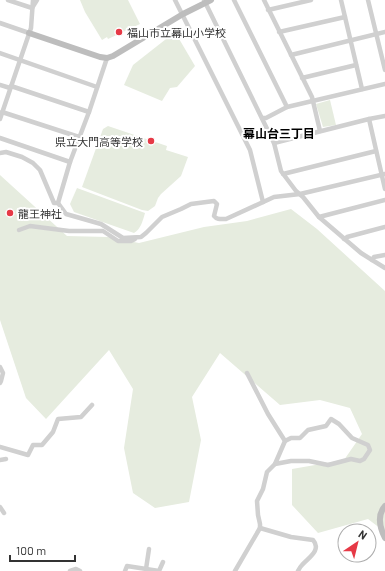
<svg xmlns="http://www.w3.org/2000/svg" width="385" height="571" viewBox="0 0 385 571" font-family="Barlow,'Noto Sans JP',sans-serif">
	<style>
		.green { fill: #e6ecdf }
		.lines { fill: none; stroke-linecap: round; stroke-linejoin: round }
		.street { stroke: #d0d0d0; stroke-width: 4.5 }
		.secondary { stroke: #bdbdbd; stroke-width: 6 }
		.poi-dot { fill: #e63946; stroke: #fff; stroke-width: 1.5 }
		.labels { text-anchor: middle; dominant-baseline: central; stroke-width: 4; stroke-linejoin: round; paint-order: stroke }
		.poi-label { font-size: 11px; fill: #333; stroke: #fff; text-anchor: start }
		.neighbourhood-label { font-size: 12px; font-weight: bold; fill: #000; stroke: #fff }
	</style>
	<rect width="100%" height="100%" fill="#fff"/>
	<!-- green -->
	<g class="green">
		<path d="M80,0H128L140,24L108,39L107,37L102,40L85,12Z"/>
		<path d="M175,32L195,66L177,87L170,88L162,101L124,85L133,65Z"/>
		<path d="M330,100L336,125L323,127L316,104Z"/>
		<path d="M108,126L167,146L166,150L188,157L181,176L161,194L158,198L155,206L148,211L142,210L82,187L103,129Z"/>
		<path d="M0,175L67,236L108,237L139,243L204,227L247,221L291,209L317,229L385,291V532L368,519L318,533L292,505V469L344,460L362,434L350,408L320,400L280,405L220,353L192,397L201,440L189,502L155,508L133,493L124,448L133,389L109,350L46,419L26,398L0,320Z"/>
		<path d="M77,188L145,213C143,220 141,229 134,233L74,212L70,204Z"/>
	</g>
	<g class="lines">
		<!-- street -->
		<g class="street">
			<path d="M8,0L32,8L37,0"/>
			<path d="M175,0L250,150L263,202"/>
			<path d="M204,0L274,143L281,171L296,191L303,197L319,217L361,253L385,268"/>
			<path d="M234,0L287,107"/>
			<path d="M264,0L312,97L320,131"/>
			<path d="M341,0L362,89"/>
			<path d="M368,0L385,70"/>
			<path d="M268,10L311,0"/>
			<path d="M0,23L29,33"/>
			<path d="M279,32L345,17"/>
			<path d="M0,53L97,87"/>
			<path d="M291,55L385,32"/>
			<path d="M302,78L356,65"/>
			<path d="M0,85L10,88"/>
			<path d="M11,86L89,112"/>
			<path d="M2,112L79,137"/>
			<path d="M262,118H266L287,107L385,84"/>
			<path d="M0,119L31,28L33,0"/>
			<path d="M369,119L385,189"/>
			<path d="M0,138L70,162"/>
			<path d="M274,143L369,119L385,116"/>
			<path d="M0,153L6,152L22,157L33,163L40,170L54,203H58L70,162L89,112L107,58"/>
			<path d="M283,174L376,151"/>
			<path d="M58,203L66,214L101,224L123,238L141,237L146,233L162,217L181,209L191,204L214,201L217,204L214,216C217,220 221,219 226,219L274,197L300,194L385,174"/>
			<path d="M319,217L385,200"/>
			<path d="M19,230L30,226L69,231H103L118,241H131L135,239"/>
			<path d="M344,239L347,237L385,227"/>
			<path d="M372,260L374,257L385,255"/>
			<path d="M0,367L3,373L1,381L0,383"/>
			<path d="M0,447L28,455L33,445H42L53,432L58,419L81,417L92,405"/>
			<path d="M0,460L6,459"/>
			<path d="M275,464L291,461H309L328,465L351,459L360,461L364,459L370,450L368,445L352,438L339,424L331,419L326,426L308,430L300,438H291L285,441"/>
			<path d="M0,507L4,513"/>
			<path d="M260,528L291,537L313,540C322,550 308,558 302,565C300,567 299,569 298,571"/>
			<path d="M146,569L149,549"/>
			<path d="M70,571L76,569L80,571"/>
			<path d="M125,571L127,566L159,571L163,562"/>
			<path d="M235,571L260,528V524L258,515L257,501L263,489L267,472L275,464L285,441L268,414L247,373"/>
		</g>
		<!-- secondary -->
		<g class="secondary">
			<path d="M29,33L100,57L107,58L113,56L183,14L211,0"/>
			<path d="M385,506C377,515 380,528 385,538"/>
		</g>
	</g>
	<!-- markers -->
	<g class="poi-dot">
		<circle cx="119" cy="32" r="4"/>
		<circle cx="151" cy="141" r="4"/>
		<circle cx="10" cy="213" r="4"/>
	</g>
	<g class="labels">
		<!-- poi labels -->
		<g class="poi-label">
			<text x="127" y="32">福山市立幕山小学校</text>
			<text x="143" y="141" text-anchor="end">県立大門高等学校</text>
			<text x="18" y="213">龍王神社</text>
		</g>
		<!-- neighbourhood labels -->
		<g class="neighbourhood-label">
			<text x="279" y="133">幕山台三丁目</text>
		</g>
	</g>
	<!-- north arrow -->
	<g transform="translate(357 543) rotate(35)"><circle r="19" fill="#ffffff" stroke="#adadad"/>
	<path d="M0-3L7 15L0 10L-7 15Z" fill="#e63946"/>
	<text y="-6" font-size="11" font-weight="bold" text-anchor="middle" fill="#333333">N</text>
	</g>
	<!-- scale -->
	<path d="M10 555v6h65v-6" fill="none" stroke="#333333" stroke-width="2"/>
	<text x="16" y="555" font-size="12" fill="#333333" stroke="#ffffff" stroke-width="3" paint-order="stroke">100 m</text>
</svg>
